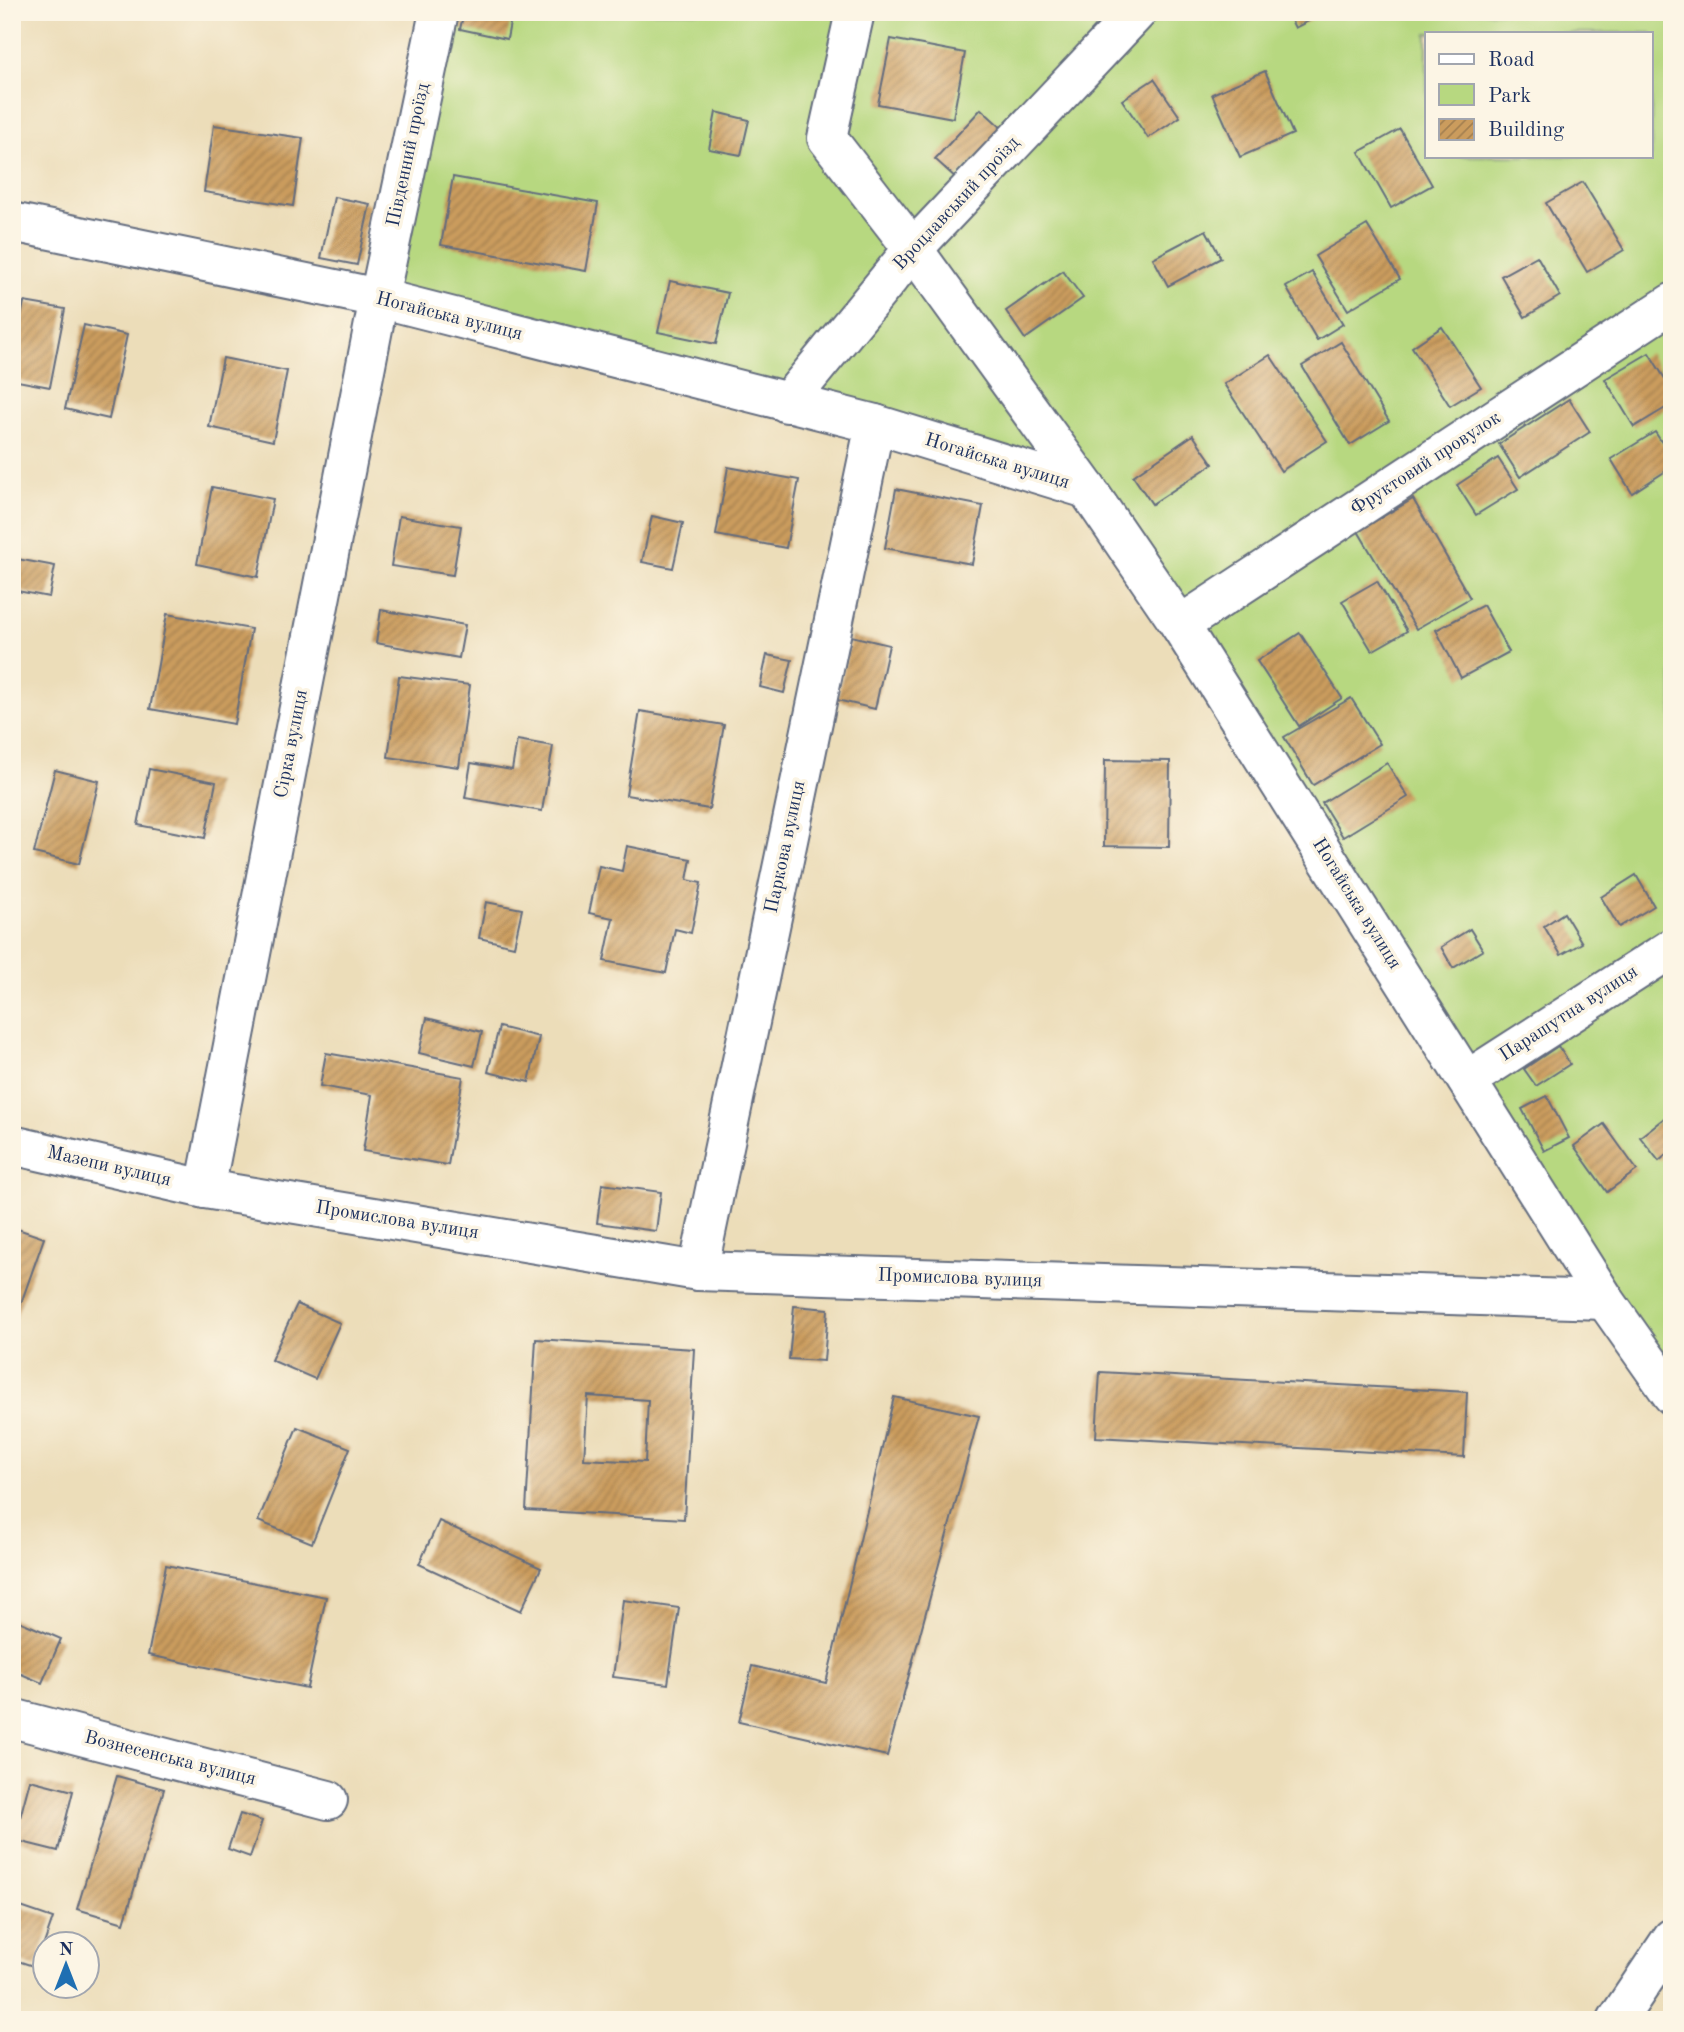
<svg xmlns="http://www.w3.org/2000/svg" width="1684" height="2032" viewBox="0 0 1684 2032" font-family="'Old Standard TT',serif">
	<style>
		.green { fill: #b7d880; stroke: #69846f; stroke-width: 2; fill-rule: evenodd }
		.building { fill: url(#building-hatch); fill-rule: evenodd }
		.lines { fill: none; stroke-linecap: round; stroke-linejoin: round }
		.minor-casing { stroke: #646c7e; stroke-width: 42 }
		.minor { stroke: #fff; stroke-width: 38 }
		.labels { text-anchor: middle; dominant-baseline: central; stroke-width: 7; stroke-linejoin: round; paint-order: stroke }
		.street-label { font-size: 19px; fill: #1b2f5e; stroke: #fcf5e5 }
	</style>
	<defs>
		<pattern id="building-hatch" width="6" height="6" patternUnits="userSpaceOnUse" patternTransform="scale(1.75)"><rect width="6" height="6" fill="#cb9c5d"/><path d="M-1 1l2-2M0 6l6-6M5 7l2-2" fill="none" stroke="#a48050"/></pattern>
	</defs>
	<rect width="100%" height="100%" fill="#fcf5e5"/>
	<filter id="ink" filterUnits="userSpaceOnUse"><feTurbulence type="fractalNoise" baseFrequency=".0143" numOctaves="2"/><feDisplacementMap in="SourceGraphic" scale="14" xChannelSelector="R" yChannelSelector="G"/><feConvolveMatrix kernelMatrix="1 2 1 2 8 2 1 2 1" color-interpolation-filters="sRGB"/></filter>
	<filter id="wash" filterUnits="userSpaceOnUse"><feTurbulence type="fractalNoise" baseFrequency=".00686" numOctaves="4" result="noise"/><feDisplacementMap in="SourceGraphic" scale="28" xChannelSelector="R" yChannelSelector="G"/><feGaussianBlur stdDeviation="1.57" result="paint"/><feColorMatrix in="noise" values="0 0 0 0 0 0 0 0 0 0 0 0 0 0 0 0 0 1.4 0 .05"/><feComposite in="paint" operator="in"/></filter>
	<g filter="url(#wash)">
		<rect width="100%" height="100%" fill="#ecddb9"/>
		<!-- green -->
		<path class="green" d="M439,12H1672V1394L1087,489L379,298ZM1427,33H1651V156H1427Z"/>
		<g id="blocks">
			<!-- building -->
			<g class="building">
				<path d="M464,12H512L507,39L460,29Z"/>
				<path d="M1287,12H1326L1295,28Z"/>
				<path d="M891,39L965,53L953,118L878,104Z"/>
				<path d="M1265,71L1293,134L1240,157L1212,94Z"/>
				<path d="M1154,79L1180,117L1148,138L1122,100Z"/>
				<path d="M981,109L1004,130L957,179L935,159Z"/>
				<path d="M716,112L749,120L741,155L709,149Z"/>
				<path d="M214,125L303,138L293,206L204,192Z"/>
				<path d="M1400,129L1432,185L1391,208L1359,152Z"/>
				<path d="M453,177L598,203L586,271L441,245Z"/>
				<path d="M1583,182L1624,250L1587,272L1546,203Z"/>
				<path d="M334,197L370,204L357,265L321,258Z"/>
				<path d="M1367,225L1400,279L1348,310L1315,256Z"/>
				<path d="M1206,230L1221,258L1168,286L1153,258Z"/>
				<path d="M1537,256L1560,296L1525,317L1501,276Z"/>
				<path d="M1063,271L1083,298L1025,339L1006,311Z"/>
				<path d="M1312,272L1343,324L1317,340L1286,287Z"/>
				<path d="M670,281L728,293L716,344L658,332Z"/>
				<path d="M24,302L65,309L50,387L12,380V362Z"/>
				<path d="M84,325L127,335L109,419L65,409Z"/>
				<path d="M1442,327L1481,387L1450,406L1412,347Z"/>
				<path d="M1341,342L1389,421L1350,445L1302,366Z"/>
				<path d="M1649,353L1672,390V404L1634,427L1605,379Z"/>
				<path d="M1270,355L1327,441L1281,471L1224,384Z"/>
				<path d="M223,358L287,371L273,441L209,427Z"/>
				<path d="M1569,399L1590,432L1520,477L1499,444Z"/>
				<path d="M1655,432L1672,458V467L1632,493L1611,459Z"/>
				<path d="M1193,435L1213,464L1152,504L1133,476Z"/>
				<path d="M1498,458L1518,489L1476,515L1457,485Z"/>
				<path d="M728,467L799,480L786,548L716,535Z"/>
				<path d="M212,487L273,499L258,577L197,564Z"/>
				<path d="M896,489L983,506L972,564L885,548Z"/>
				<path d="M1413,499L1470,598L1416,629L1358,531Z"/>
				<path d="M399,516L461,526L453,575L391,566Z"/>
				<path d="M652,516L683,523L673,568L642,562Z"/>
				<path d="M12,558L55,566L49,597L12,590Z"/>
				<path d="M1377,581L1407,631L1372,651L1342,601Z"/>
				<path d="M1483,605L1509,652L1461,678L1436,630Z"/>
				<path d="M381,610L465,625L459,658L376,643Z"/>
				<path d="M167,614L251,629L234,724L150,709Z"/>
				<path d="M1300,633L1342,698L1299,726L1257,661Z"/>
				<path d="M851,636L889,645L875,709L837,700Z"/>
				<path d="M767,655L792,660L784,693L760,687Z"/>
				<path d="M399,676L470,685L459,767L388,757Z"/>
				<path d="M1351,698L1380,744L1313,785L1284,737Z"/>
				<path d="M640,711L724,725L709,809L626,795Z"/>
				<path d="M517,740L553,746L542,811L465,798L471,763L512,770Z"/>
				<path d="M1105,760L1170,761L1169,847L1104,846Z"/>
				<path d="M1387,763L1408,797L1343,837L1322,803Z"/>
				<path d="M149,769L216,782L205,838L138,825Z"/>
				<path d="M55,770L99,781L79,864L34,853Z"/>
				<path d="M627,846L691,859L687,880L701,883L691,933L675,929L666,973L604,961L613,918L589,913L599,866L622,871Z"/>
				<path d="M1636,875L1654,906L1619,927L1601,897Z"/>
				<path d="M486,902L522,909L514,946L479,938Z"/>
				<path d="M1564,913L1582,943L1561,955L1544,926Z"/>
				<path d="M1470,929L1483,950L1453,968L1441,947Z"/>
				<path d="M427,1018L482,1032L474,1066L419,1053Z"/>
				<path d="M499,1027L539,1037L529,1082L488,1072Z"/>
				<path d="M1558,1046L1570,1064L1536,1086L1524,1069Z"/>
				<path d="M326,1053L463,1077L448,1165L363,1151L372,1095L320,1086Z"/>
				<path d="M1547,1096L1569,1138L1544,1151L1522,1109Z"/>
				<path d="M1672,1112V1150L1659,1161L1640,1137Z"/>
				<path d="M1604,1124L1637,1170L1607,1192L1574,1146Z"/>
				<path d="M602,1184L661,1192L656,1231L597,1223Z"/>
				<path d="M12,1227L44,1238L13,1326H12Z"/>
				<path d="M297,1304L340,1323L315,1379L271,1360Z"/>
				<path d="M794,1306L828,1309L824,1361L789,1359Z"/>
				<path d="M536,1339L694,1349L684,1519L526,1510ZM588,1396L648,1400L645,1462L584,1459Z"/>
				<path d="M1100,1372L1467,1392L1464,1457L1096,1437Z"/>
				<path d="M894,1397L979,1416L887,1756L739,1722L752,1666L826,1683Z"/>
				<path d="M297,1427L350,1448L312,1543L258,1521Z"/>
				<path d="M439,1521L541,1568L521,1611L419,1564Z"/>
				<path d="M166,1565L326,1597L307,1688L148,1655Z"/>
				<path d="M623,1600L679,1608L668,1684L613,1677Z"/>
				<path d="M12,1618L61,1639L42,1683L12,1670Z"/>
				<path d="M117,1776L164,1789L124,1923L77,1909Z"/>
				<path d="M30,1780L73,1791L58,1851L14,1840Z"/>
				<path d="M240,1814L262,1821L250,1857L228,1849Z"/>
				<path d="M12,1904L53,1918L36,1967L12,1959Z"/>
			</g>
		</g>
	</g>
	<g filter="url(#ink)">
		<use href="#blocks" fill-opacity="0" stroke="#646c7e" stroke-width="2"/>
		<g class="lines">
			<defs>
				<g id="minor">
					<path d="M855,12L827,138L913,249L1087,489"/>
					<path d="M12,222L379,298L875,424L1087,489L1180,625L1605,1300L1672,1395"/>
					<path d="M787,403L913,249L1137,12"/>
					<path d="M1180,625L1672,303"/>
					<path d="M1467,1080L1672,948"/>
					<path d="M12,1145L205,1189L698,1271L1605,1300"/>
					<path d="M205,1189L379,298L439,12"/>
					<path d="M698,1271L875,424"/>
					<path d="M12,1718L328,1800"/>
					<path d="M1617,2020L1672,1938"/>
				</g>
			</defs>
			<!-- minor casing -->
			<use href="#minor" class="minor-casing"/>
			<!-- minor -->
			<use href="#minor" class="minor"/>
		</g>
	</g>
	<g class="labels">
		<!-- street labels -->
		<g class="street-label">
			<text transform="translate(409 155) rotate(-78)">Південний проїзд</text>
			<text transform="translate(957 204) rotate(-47)">Вроцлавський проїзд</text>
			<text transform="translate(449 317) rotate(14)">Ногайська вулиця</text>
			<text transform="translate(997 462) rotate(17)">Ногайська вулиця</text>
			<text transform="translate(1426 464) rotate(-33)">Фруктовий провулок</text>
			<text transform="translate(292 744) rotate(-79)">Сірка вулиця</text>
			<text transform="translate(786 847) rotate(-78)">Паркова вулиця</text>
			<text transform="translate(1356 904) rotate(58)">Ногайська вулиця</text>
			<text transform="translate(1569 1014) rotate(-33)">Парашутна вулиця</text>
			<text transform="translate(109 1167) rotate(13)">Мазепи вулиця</text>
			<text transform="translate(397 1221) rotate(9)">Промислова вулиця</text>
			<text transform="translate(960 1279) rotate(2)">Промислова вулиця</text>
			<text transform="translate(170 1759) rotate(14)">Вознесенська вулиця</text>
		</g>
	</g>
	<!-- margin -->
	<rect width="1684" height="2032" fill="none" stroke="#fcf5e5" stroke-width="42"/>
	<!-- legend -->
	<rect x="1425" y="32" width="228" height="126" fill="#fcf5e5" stroke="#a2a6af" stroke-width="2"/>
	<rect x="1439" y="54" width="35" height="10" fill="#ffffff" stroke="#a2a6af" stroke-width="2"/>
	<text x="1488" y="66" font-size="21" fill="#1b2f5e">Road</text>
	<rect x="1439" y="84" width="35" height="21" fill="#b7d880" stroke="#a2a6af" stroke-width="2"/>
	<text x="1488" y="102" font-size="21" fill="#1b2f5e">Park</text>
	<rect x="1439" y="119" width="35" height="21" fill="url(#building-hatch)" stroke="#a2a6af" stroke-width="2"/>
	<text x="1488" y="136" font-size="21" fill="#1b2f5e">Building</text>
	<!-- north arrow -->
	<g transform="translate(66 1965)"><circle r="33" fill="#fcf5e5" stroke="#a2a6af" stroke-width="2"/>
	<path d="M0-5L12 26L0 18L-12 26Z" fill="#1f6fb2"/>
	<text y="-10" font-size="19" font-weight="bold" text-anchor="middle" fill="#1b2f5e">N</text>
	</g>
</svg>
